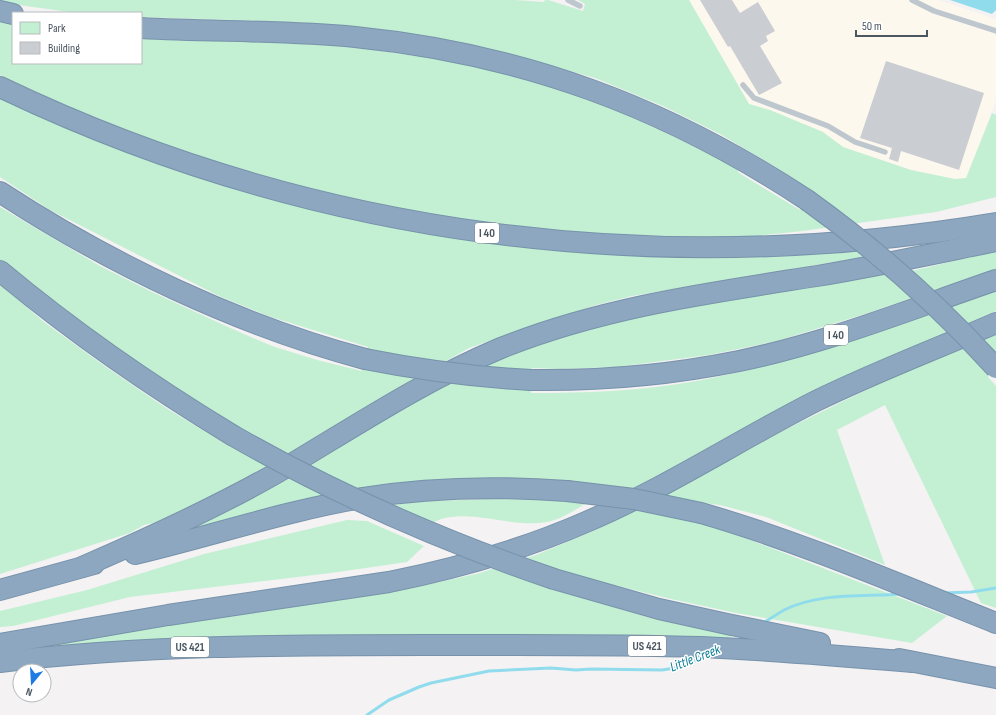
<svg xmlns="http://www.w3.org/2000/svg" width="996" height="715" viewBox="0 0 996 715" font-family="'Sofia Sans Condensed',sans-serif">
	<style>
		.commercial { fill: #fdf8ee }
		.green { fill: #c3f0d3 }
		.water { fill: #91dcec }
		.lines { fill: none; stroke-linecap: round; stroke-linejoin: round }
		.stream { stroke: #91dcec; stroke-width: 3 }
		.building { fill: #cacdd1 }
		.motorway-casing { stroke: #7792ab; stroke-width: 22 }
		.service { stroke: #bec7ce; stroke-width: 5.5 }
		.motorway { stroke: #8ca7bf; stroke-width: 20 }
		.motorway-bridge-casing { stroke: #7792ab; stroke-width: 22; stroke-linecap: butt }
		.motorway-bridge { stroke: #8ca7bf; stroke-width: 20 }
		.labels { text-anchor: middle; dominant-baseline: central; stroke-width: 3; stroke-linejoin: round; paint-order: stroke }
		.shield { fill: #fff; stroke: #808990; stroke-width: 1 }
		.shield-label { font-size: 12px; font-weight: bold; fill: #4a5660 }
		.water-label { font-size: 14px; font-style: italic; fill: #0f7f96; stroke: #fff }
	</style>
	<rect width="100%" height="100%" fill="#f4f2f3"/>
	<!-- commercial -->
	<path class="commercial" d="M689,0H938L996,19V101L966,178L955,179L911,170L843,147L823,132L770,110L749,104Z"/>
	<!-- green -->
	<g class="green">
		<path d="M0,0H515L544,2L545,0H548L583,11L585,4L578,0H689L749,104L770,110L823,132L843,147L911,170L955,179L966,178L992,113L996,115V197L936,212L803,231L736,238L602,234L472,222L375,204L294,185L187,153L107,124L4,78L0,75V18L13,20V63H141V38L320,44L368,49L415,56L416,52C450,60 484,67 517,76C594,97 665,131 735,167L739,173L800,210L813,192L772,165L720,134L663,106L595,78L487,48L363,30L267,21L141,17V13H76L12,4Z"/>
		<path d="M0,95L347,216L427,234L502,244L801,253L888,251L846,260L632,296L596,305L469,348L372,403L309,442L206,501L162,521L144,525L130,533L0,574V284L44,322L106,367L166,408L226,444L236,429L101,342L0,263V207L100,266L152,292L237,331L272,346L317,360L362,371L368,347L271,317L219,296L50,210L0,177Z"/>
		<path d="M996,251V269L868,313L777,341L709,355L616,367L561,369L532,368L531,393C584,393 639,391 691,382C796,363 896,325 996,290V311L860,371L639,489L568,481L464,478L357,490L196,529L193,525L482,363L559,334L663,308L850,278L916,270Z"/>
		<path d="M996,332V370L988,377L996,386V608L981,603L885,405L837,430L885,565L766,517L720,505L703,503L699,520L947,616L912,643L736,613L671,599L557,571L552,588L647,617L731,635V638L727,640L9,654L35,646L126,631L372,595L440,582L480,573L536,555L593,531L629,514L764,440L870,388L878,382Z"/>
		<path d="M489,499L566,500L588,502C575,510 562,519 547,522C513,528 479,511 445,518C440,519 435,522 430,523L390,506C422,499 456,501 489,499Z"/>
		<path d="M347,520L367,521L424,546L407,562L331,573L130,597L13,626L0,627V611L87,590L204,554Z"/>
	</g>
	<!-- water -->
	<path class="water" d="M950,0H996V10L992,14Z"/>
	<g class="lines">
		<!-- stream -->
		<g class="stream">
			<path d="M943,593L971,592L996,588"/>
			<path d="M763,623C770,619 777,614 784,610C821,592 863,597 902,594"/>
			<path d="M367,715L389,700L419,687L431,683L489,671L551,668L576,670L591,669L662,670L675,668L699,659L707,655"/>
		</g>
	</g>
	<!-- building -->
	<g class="building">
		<path d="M700,0H732L740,13L758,2L775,31L766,36L768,41L760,46L782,83L759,95L730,46L728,47Z"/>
		<path d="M886,61L984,93L959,170L901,151L898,162L889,159L892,148L860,138Z"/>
	</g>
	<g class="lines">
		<defs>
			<g id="motorway">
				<path d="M0,11L13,14"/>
				<path d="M141,28C213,32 284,30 355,37C524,54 666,107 807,200"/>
				<path d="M0,87C313,237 654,280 996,223"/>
				<path d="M0,192C110,264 238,325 365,359"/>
				<path d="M0,271C73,332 151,386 232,435"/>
				<path d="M531,380C601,381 670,375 739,361C827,343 911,309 996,280"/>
				<path d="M701,513C801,542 898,584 996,623"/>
				<path d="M135,554C211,536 285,511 362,498C430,487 499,486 567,491"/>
				<path d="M82,567C147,539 211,510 273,475C348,431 420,382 501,348C603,307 709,293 817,276C877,266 937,253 996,241"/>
				<path d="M554,579L659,609L727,624L820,643"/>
				<path d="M0,590L94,564"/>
				<path d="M0,644L168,615L389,582C459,568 522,550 586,522C666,488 739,440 816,401C875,372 936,349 996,323"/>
				<path d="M899,659L996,678"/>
				<path d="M0,662C142,645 284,645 426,645C518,645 610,644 702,647C772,650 842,656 913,662"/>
			</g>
		</defs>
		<!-- motorway casing -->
		<use href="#motorway" class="motorway-casing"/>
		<!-- service -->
		<g class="service">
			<path d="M568,0L580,6"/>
			<path d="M912,0L934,11L996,31"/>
			<path d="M743,85L754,98L828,126L855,142L885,152"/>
		</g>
		<!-- motorway -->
		<use href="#motorway" class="motorway"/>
		<defs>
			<g id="motorway-bridge">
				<path d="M807,200C878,251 938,304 996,368"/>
				<path d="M365,359C420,370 475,377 531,380"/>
				<path d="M232,435C335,494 442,541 554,579"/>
				<path d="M567,491L634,499L701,513"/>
			</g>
		</defs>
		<!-- motorway-bridge casing -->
		<use href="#motorway-bridge" class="motorway-bridge-casing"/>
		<!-- motorway-bridge -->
		<use href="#motorway-bridge" class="motorway-bridge"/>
	</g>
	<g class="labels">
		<!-- shield labels -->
		<g class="shield">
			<rect x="475" y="223" width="24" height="20" rx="3"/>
			<rect x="824" y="325" width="24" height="20" rx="3"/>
			<rect x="628" y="636" width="38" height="20" rx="3"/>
			<rect x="171" y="637" width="38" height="20" rx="3"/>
		</g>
		<g class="shield-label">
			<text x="487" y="233">I 40</text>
			<text x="836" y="335">I 40</text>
			<text x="647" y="646">US 421</text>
			<text x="190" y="647">US 421</text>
		</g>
		<!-- water labels -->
		<g class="water-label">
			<text transform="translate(695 658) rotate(-21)">Little Creek</text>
		</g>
	</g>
	<!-- legend -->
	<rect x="12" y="12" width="130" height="52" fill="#ffffff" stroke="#b7bbbf"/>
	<rect x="20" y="22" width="20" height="12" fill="#c3f0d3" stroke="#b7bbbf"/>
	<text x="48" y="32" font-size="12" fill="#4a5660">Park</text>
	<rect x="20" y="42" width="20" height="12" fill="#cacdd1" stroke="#b7bbbf"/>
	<text x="48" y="52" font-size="12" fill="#4a5660">Building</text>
	<!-- north arrow -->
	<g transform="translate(32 683) rotate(198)"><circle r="19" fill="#ffffff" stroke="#b7bbbf"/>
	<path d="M0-3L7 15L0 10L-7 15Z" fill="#1e7be3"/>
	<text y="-6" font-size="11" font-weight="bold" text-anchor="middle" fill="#4a5660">N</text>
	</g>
	<!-- scale -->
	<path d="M856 30v6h71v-6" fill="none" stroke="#4a5660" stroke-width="2"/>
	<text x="862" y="30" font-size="12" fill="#4a5660" stroke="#ffffff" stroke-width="3" paint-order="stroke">50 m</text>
</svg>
